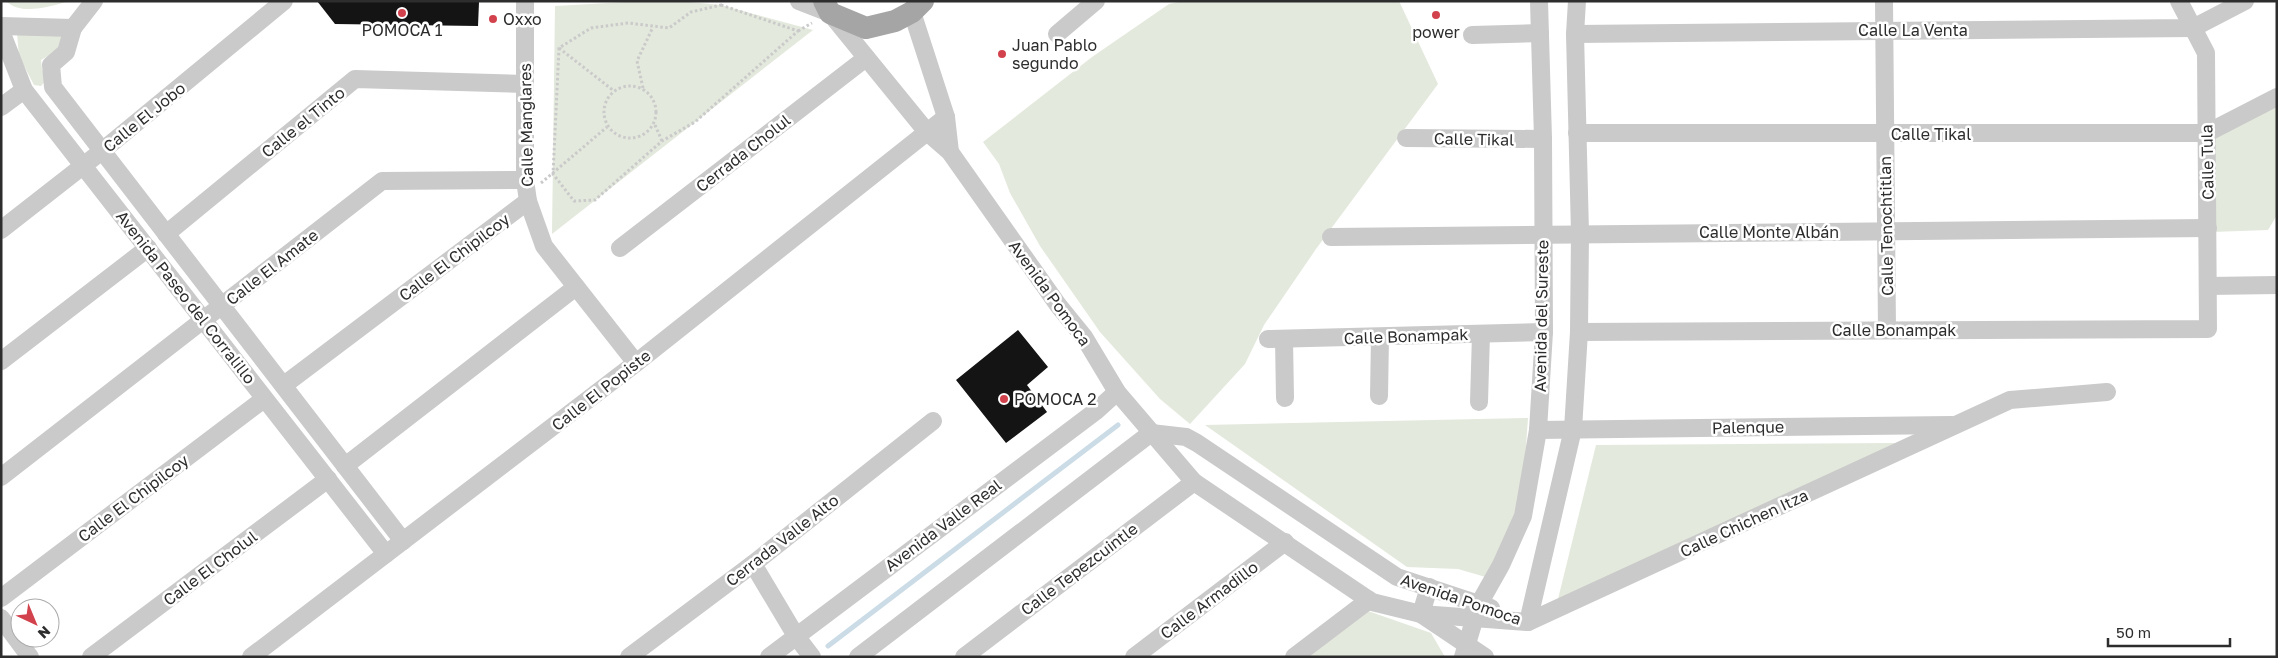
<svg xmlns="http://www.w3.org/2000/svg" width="2278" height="658" viewBox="0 0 2278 658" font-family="'Golos Text',sans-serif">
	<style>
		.green { fill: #e3e9dc }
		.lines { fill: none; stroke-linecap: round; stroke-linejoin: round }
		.stream { stroke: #cbdce7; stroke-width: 5 }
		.building { fill: #141414 }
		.path { stroke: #cacaca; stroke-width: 3; stroke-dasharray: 2.5 2.5; stroke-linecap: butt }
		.minor { stroke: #cacaca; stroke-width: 18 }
		.major { stroke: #a5a5a5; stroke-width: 22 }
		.poi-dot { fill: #d2424d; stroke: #fff; stroke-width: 2 }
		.labels { text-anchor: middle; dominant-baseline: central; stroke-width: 5; stroke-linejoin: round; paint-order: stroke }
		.poi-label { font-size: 16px; fill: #2d2d2d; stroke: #fff; text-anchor: start }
		.street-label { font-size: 16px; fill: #2d2d2d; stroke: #fff }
	</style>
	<rect width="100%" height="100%" fill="#fff"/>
	<!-- green -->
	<g class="green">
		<path d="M6,1H71C52,5 22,17 6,1Z"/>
		<path d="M644,1H678L721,5L813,30L552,234L555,6Z"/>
		<path d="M1183,1H1399L1438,84L1316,249L1264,325L1245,364L1190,424L1160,399L1100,332L1040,246L1010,193L999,164L983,142L1092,57L1169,4Z"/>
		<path d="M58,32L64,38L65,46L41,60L42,69L46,80L41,86L34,85L19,56L17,33Z"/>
		<path d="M2277,105V215L2268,230L2212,232L2211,139Z"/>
		<path d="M1528,418L1521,516L1489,578L1458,569L1407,567L1205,425Z"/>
		<path d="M1896,443L1557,603L1596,445Z"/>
		<path d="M1368,611L1431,633L1445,657H1307Z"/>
	</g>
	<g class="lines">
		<!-- stream -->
		<path class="stream" d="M828,646L1118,425"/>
	</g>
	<!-- building -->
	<g class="building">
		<path d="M317,1L479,2L478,26L335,24Z"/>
		<path d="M1018,330L1048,367L1027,385L1047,412L1006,443L956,380Z"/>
	</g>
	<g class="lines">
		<!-- path -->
		<g class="path">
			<path d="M721,5L798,31L695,122L662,141L595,200L574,201L553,174L559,48L591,28L628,23L669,28L691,12Z"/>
			<path d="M798,31L812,23"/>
			<path d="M559,48L614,91"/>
			<circle cx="630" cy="112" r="26"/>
			<path d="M643,88L637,61L653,27"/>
			<path d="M655,125L662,141"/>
			<path d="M541,183L607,127"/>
		</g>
		<!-- minor -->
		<g class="minor">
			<path d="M525,1V180L528,201L544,246L636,363"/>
			<path d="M799,1L830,13L927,132L950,152L1058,305L1084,337L1117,392L1194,482L1372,602L1421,614L1528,622L2010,400L2107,392"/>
			<path d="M1884,1L1887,330"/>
			<path d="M912,12L946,117L950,152"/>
			<path d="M1,26L73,28L94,1"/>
			<path d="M73,28L66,52L51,65L53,87L403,541"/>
			<path d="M1,31L24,90L386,554"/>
			<path d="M1057,34L1096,1"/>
			<path d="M1575,34L2193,28L2245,1"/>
			<path d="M1472,35L1540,33"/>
			<path d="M1,107L24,90"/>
			<path d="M1577,133H2207L2277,97"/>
			<path d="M1406,138L1543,139"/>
			<path d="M1,230L102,151L284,1"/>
			<path d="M166,234L355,79L525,84"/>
			<path d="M1331,237L2208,228"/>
			<path d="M620,248L866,58"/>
			<path d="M2208,286L2277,285"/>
			<path d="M1579,332L2208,329L2206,53L2179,1"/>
			<path d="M1268,339L1544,332"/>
			<path d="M1284,339L1285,398"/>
			<path d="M1,361L148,248"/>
			<path d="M284,385L528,201"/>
			<path d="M1379,396L1380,337"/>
			<path d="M1479,402L1481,334"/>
			<path d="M1538,430L1952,425"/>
			<path d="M1151,433L1186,437L1197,443L1397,577L1491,608"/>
			<path d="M345,466L576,287"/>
			<path d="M1,477L382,181L525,180"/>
			<path d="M753,564L796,636L812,657"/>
			<path d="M1429,587L1421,614L1485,657"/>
			<path d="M1,598L264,399"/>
			<path d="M1,618L30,657"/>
			<path d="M1528,622L1573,429L1579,332L1580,233L1575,34L1577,1"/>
			<path d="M91,657L328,479"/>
			<path d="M251,657L636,363L946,117"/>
			<path d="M629,657L753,564L933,421"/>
			<path d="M769,657L1096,411L1117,392"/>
			<path d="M858,657L1151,433"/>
			<path d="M964,657L1194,482"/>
			<path d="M1134,657L1285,542"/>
			<path d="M1294,657L1369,600"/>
			<path d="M1463,657L1479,604L1501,565L1523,516L1538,430L1544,332L1543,139L1539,1"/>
		</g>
		<!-- major -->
		<path class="major" d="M824,1L830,13L866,28L895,21L912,12L923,1"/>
	</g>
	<!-- markers -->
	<g class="poi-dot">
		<circle cx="402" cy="13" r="5"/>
		<circle cx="1436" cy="15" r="5"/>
		<circle cx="493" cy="19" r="5"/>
		<circle cx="1002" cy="54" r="5"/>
		<circle cx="1004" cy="399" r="5"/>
	</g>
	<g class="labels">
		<!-- poi labels -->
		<g class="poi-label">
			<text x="503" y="19">Oxxo</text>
			<text x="402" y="30" text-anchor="middle">POMOCA 1</text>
			<text x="1436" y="32" text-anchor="middle">power</text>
			<text x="1012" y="45">Juan Pablo<tspan x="1012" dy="18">segundo</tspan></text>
			<text x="1014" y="399">POMOCA 2</text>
		</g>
		<!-- street labels -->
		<g class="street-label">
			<text x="1913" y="30">Calle La Venta</text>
			<text transform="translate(144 117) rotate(-39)">Calle El Jobo</text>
			<text transform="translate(303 122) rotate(-39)">Calle el Tinto</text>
			<text transform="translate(526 125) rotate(-91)">Calle Manglares</text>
			<text x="1931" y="134">Calle Tikal</text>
			<text transform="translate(1474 139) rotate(1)">Calle Tikal</text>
			<text transform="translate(743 153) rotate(-38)">Cerrada Cholul</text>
			<text transform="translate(2207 162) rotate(-91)">Calle Tula</text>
			<text transform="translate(1886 226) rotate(-91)">Calle Tenochtitlan</text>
			<text x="1769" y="232">Calle Monte Albán</text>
			<text transform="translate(454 257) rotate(-37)">Calle El Chipilcoy</text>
			<text transform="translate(272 267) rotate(-38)">Calle El Amate</text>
			<text transform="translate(1050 293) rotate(54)">Avenida Pomoca</text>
			<text transform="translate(186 297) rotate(52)">Avenida Paseo del Corralillo</text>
			<text transform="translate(1541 316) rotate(-89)">Avenida del Sureste</text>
			<text x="1894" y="330">Calle Bonampak</text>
			<text transform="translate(1406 336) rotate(-2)">Calle Bonampak</text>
			<text transform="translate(601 390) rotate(-38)">Calle El Popiste</text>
			<text transform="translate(1748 427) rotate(-1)">Palenque</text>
			<text transform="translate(133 498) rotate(-37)">Calle El Chipilcoy</text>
			<text transform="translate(1744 523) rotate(-25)">Calle Chichen Itza</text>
			<text transform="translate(943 525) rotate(-37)">Avenida Valle Real</text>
			<text transform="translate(782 540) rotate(-38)">Cerrada Valle Alto</text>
			<text transform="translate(210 568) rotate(-37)">Calle El Cholul</text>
			<text transform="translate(1079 569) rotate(-37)">Calle Tepezcuintle</text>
			<text transform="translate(1461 599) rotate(19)">Avenida Pomoca</text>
			<text transform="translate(1209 600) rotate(-37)">Calle Armadillo</text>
		</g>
	</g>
	<!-- border -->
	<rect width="2278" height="658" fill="none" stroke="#2d2d2d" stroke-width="5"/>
	<!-- north arrow -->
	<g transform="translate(35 623) rotate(136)"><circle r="24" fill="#ffffff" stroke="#ababab"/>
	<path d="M0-4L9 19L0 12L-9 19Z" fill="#d2424d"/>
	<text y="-8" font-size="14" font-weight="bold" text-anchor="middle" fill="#2d2d2d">N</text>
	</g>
	<!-- scale -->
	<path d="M2108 638v8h122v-8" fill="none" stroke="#2d2d2d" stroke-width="2.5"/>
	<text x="2116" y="638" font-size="15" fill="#2d2d2d" stroke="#ffffff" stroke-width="4" paint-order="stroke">50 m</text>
</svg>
